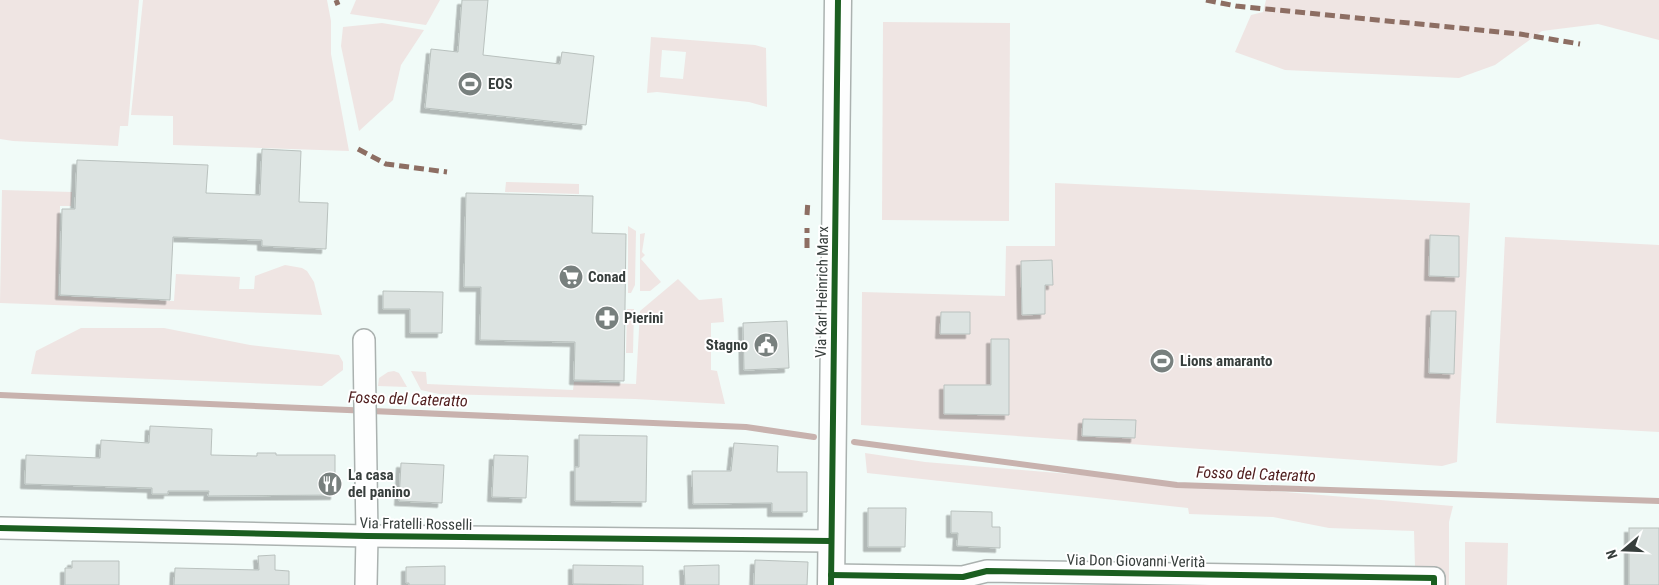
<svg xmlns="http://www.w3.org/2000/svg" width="1659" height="585" viewBox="0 0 1659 585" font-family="'Roboto Condensed',sans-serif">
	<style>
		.green { fill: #efe5e3; fill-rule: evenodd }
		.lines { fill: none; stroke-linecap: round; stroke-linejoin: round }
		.stream { stroke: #c8b2ae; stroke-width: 6 }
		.building { fill: #dce3e1; stroke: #b9c1be; filter: url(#shadow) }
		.minor-casing { stroke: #abb2b0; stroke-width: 24 }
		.tertiary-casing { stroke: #abb2b0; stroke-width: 29 }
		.minor { stroke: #fdfefe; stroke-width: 21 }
		.tertiary { stroke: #fdfefe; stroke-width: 26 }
		.quiet { stroke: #8d6e63; stroke-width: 5; stroke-dasharray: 10 5; stroke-linecap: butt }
		.cycleway-casing { stroke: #fff; stroke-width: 9 }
		.cycleway { stroke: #1b5e20; stroke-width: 6 }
		.labels { text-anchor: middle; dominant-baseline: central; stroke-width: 4; stroke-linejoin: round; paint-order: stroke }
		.poi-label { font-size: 15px; font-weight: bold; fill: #373e3c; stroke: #fff; text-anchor: start }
		.street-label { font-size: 15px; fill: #373e3c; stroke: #fff }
		.water-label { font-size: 16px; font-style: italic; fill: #4e1c1c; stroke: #fff }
	</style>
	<defs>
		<filter id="shadow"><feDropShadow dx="-4.5" dy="4.5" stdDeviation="0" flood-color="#0004"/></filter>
	</defs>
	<rect width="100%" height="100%" fill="#f1fbf8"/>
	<!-- green -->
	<g class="green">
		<path d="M0,0H139L128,126H120L118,146L13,141L0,139Z"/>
		<path d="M143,0H327L331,21V54L349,151L173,145V116L131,115Z"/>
		<path d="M356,0H440L426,25L350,14Z"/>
		<path d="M1266,0H1659V40L1598,24L1542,31L1495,65L1459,78L1285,70L1235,52L1251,15L1263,12Z"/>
		<path d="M883,22L1010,23L1009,221L882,220Z"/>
		<path d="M382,23L424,30L401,65L393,100L359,131L341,46L343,27Z"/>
		<path d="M651,37L755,45L766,48L767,107L749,102L657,92L647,93ZM662,50L686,52L683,79L660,77Z"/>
		<path d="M506,182L579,184V194L505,192Z"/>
		<path d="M1055,183L1470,203L1457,462L1442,466L861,425L862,292L1005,296L1006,246H1055Z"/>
		<path d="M2,190L72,192L71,206H60L58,296L174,301L176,274L240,277L239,289H254L255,276L285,265L302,268L307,271L314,282L322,315L0,303Z"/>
		<path d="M628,226L636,231L635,285L631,293H628Z"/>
		<path d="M645,233L642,252L645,255L641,259L661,282L650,291H640V234Z"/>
		<path d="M1505,237L1659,245V432L1496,423Z"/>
		<path d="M678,279L699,300L722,298L724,322L711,323V370L717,371L725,404L635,399L439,394L421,390L411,371L426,372L427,384L573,390L574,382L636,384L640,311Z"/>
		<path d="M627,309H634L633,353H626Z"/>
		<path d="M81,328H164L250,345L339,355L343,362V370L322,386L31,374L36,351Z"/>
		<path d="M394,371L399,373L407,387L378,386L379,378L388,372Z"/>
		<path d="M865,453L925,462L1453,506L1449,522V585H1443V569L1415,567L1414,531L1329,528L1273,517L1189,514L1188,508L867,473Z"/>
		<path d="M1465,542L1508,543L1507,585H1465Z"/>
	</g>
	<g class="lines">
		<!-- stream -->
		<g class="stream">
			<path d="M0,395L746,427L814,437"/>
			<path d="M854,442L1177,485L1659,501"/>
		</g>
	</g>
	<!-- building -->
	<g class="building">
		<path d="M462,0H488L483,55L560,64L562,52L594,56L586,125L425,108L431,49L458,52Z"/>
		<path d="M262,149L301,151L299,202L328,203L326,249L262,246V240L173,237L170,300L60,295L62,209H75L77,160L208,165L206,193L260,195Z"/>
		<path d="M466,193L593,196L592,233L626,234L624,381L574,380L575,342L480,340L481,287H464Z"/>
		<path d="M1430,235L1459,236V277L1429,276Z"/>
		<path d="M1052,260L1053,285H1045V314L1022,315L1021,261Z"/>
		<path d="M383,291L443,292L442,333H410V309H383Z"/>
		<path d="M1431,311H1456L1454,374L1429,373Z"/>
		<path d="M941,312H970V334H940Z"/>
		<path d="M787,321L789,368L744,370L743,323Z"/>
		<path d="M991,339H1009V415L944,414V385H991Z"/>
		<path d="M1083,419L1136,420L1135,438L1082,436Z"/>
		<path d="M150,426L212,429L211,455L257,456V453H276V455H335V495L208,496L209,491H168V494H152V488L25,484L26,455L100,458L101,440L149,443Z"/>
		<path d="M579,435L647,436L646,502L575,501V467H579Z"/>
		<path d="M734,443L778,446L777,472H807V512H772V503L693,504L692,471H731Z"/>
		<path d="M494,455L528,456L526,498L492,497Z"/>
		<path d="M401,463L444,465L442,503L399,501Z"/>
		<path d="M868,508H906L905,547H868Z"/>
		<path d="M951,511L992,512V527H1000V548L957,546L958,533H951Z"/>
		<rect x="1629" y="528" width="30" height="57"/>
		<path d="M275,555V570L289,571V585H174L175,568L259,570L258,556Z"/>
		<path d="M755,560L808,562L807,585H754Z"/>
		<path d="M72,561H119V585H65V568H72Z"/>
		<path d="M573,565L643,566V585L573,584Z"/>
		<path d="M719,565V585H685L684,566Z"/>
		<path d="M445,566V585H409V583H406V567Z"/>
	</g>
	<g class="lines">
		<defs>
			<g id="minor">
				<path d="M364,340L367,536L366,585"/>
				<path d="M0,528L367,536L831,541"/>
				<path d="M831,575L963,577L987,571L1434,578V585"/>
			</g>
			<path id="tertiary" d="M831,585L838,0"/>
		</defs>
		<!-- minor casing -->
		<use href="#minor" class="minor-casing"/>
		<!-- tertiary casing -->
		<use href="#tertiary" class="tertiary-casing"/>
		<!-- minor -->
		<use href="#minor" class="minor"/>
		<!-- tertiary -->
		<use href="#tertiary" class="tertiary"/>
		<!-- quiet -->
		<g class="quiet">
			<path d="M336,0L338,5"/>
			<path d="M1206,0L1236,6L1520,34L1580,44"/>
			<path d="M358,149L386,164L447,172"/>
			<path d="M807,215L808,200"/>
			<path d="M807,248V228"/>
		</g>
		<defs>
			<g id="cycleway">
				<path d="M0,528L367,536L831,541"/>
				<path d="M831,575L963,577L987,571L1434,578V585"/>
				<path d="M831,585L838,0"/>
			</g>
		</defs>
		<!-- cycleway casing -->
		<use href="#cycleway" class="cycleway-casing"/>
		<!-- cycleway -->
		<use href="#cycleway" class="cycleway"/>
	</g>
	<!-- icons -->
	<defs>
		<symbol id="stadium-disc" viewBox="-11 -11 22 22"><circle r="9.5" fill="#78807e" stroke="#fff"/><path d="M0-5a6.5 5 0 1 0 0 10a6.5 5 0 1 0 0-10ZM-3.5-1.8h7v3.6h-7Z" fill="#fff"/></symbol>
		<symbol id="supermarket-disc" viewBox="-11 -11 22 22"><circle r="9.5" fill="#78807e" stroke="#fff"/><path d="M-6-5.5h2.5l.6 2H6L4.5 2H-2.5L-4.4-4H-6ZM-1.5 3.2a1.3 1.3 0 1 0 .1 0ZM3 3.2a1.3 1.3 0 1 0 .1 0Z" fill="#fff"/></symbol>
		<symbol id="pharmacy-disc" viewBox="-11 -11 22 22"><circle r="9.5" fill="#78807e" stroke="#fff"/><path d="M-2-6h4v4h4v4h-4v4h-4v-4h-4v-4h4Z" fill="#fff"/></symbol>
		<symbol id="civic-disc" viewBox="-11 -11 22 22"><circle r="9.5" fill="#78807e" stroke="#fff"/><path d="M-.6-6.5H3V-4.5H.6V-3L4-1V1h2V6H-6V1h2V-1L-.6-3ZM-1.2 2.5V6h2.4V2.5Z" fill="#fff"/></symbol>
		<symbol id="restaurant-disc" viewBox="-11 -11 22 22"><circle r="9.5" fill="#78807e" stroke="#fff"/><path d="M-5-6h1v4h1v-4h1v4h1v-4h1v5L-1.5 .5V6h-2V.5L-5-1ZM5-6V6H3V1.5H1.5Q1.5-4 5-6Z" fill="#fff"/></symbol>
	</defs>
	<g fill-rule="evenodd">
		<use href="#stadium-disc" x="456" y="70" width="28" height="28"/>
		<use href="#supermarket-disc" x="557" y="263" width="28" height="28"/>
		<use href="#pharmacy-disc" x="593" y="304" width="28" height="28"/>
		<use href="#civic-disc" x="752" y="331" width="28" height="28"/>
		<use href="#stadium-disc" x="1148" y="347" width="28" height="28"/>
		<use href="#restaurant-disc" x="316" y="470" width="28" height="28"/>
	</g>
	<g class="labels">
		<!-- poi labels -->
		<g class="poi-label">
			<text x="488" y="84">EOS</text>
			<text x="588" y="277">Conad</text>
			<text x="624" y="318">Pierini</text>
			<text x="748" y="345" text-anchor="end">Stagno</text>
			<text x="1180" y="361">Lions amaranto</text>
			<text x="348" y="475">La casa<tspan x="348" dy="17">del panino</tspan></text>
		</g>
		<!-- street labels -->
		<g class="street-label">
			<text transform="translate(822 292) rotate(-89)">Via Karl Heinrich Marx</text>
			<text transform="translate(416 524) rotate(1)">Via Fratelli Rosselli</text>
			<text transform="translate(1136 561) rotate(1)">Via Don Giovanni Verità</text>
		</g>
		<!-- water labels -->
		<g class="water-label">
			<text transform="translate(408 399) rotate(2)">Fosso del Cateratto</text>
			<text transform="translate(1256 474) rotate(2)">Fosso del Cateratto</text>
		</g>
	</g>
	<!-- north arrow -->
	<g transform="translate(1624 550) rotate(251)" stroke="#ffffff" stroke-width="4" paint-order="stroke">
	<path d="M0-4L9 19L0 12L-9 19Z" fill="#373e3c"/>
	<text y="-8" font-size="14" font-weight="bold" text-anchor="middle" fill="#373e3c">N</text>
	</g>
</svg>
